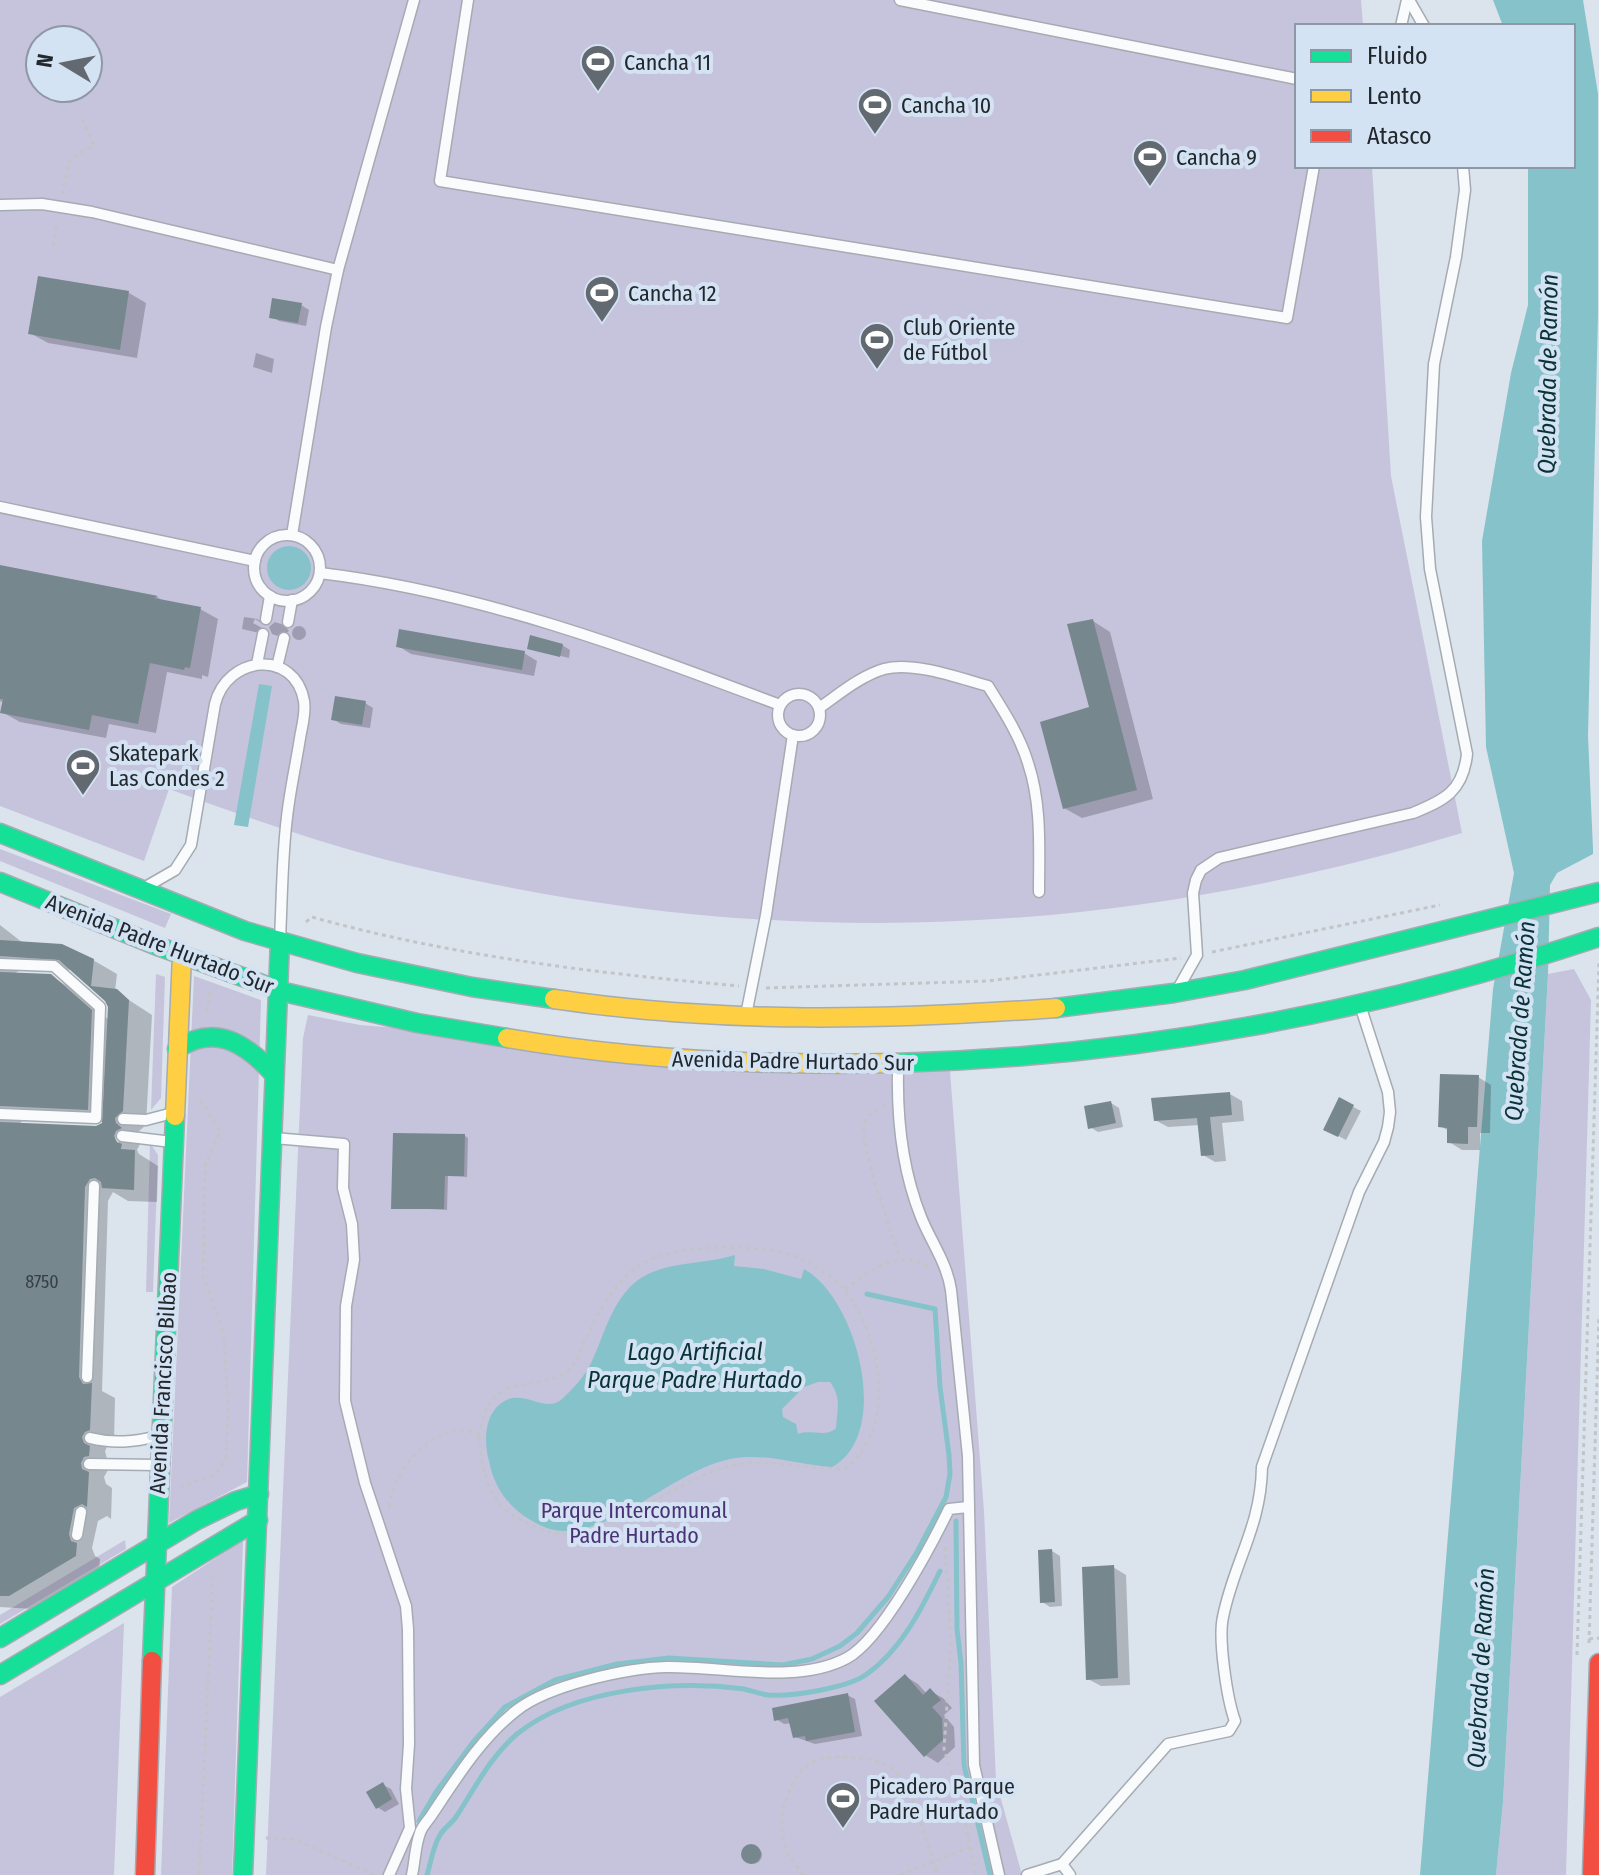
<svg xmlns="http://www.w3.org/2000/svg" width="1599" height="1875" viewBox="0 0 1599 1875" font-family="'Fira Sans Condensed',sans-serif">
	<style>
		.green { fill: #c6c4dc; fill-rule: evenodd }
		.water { fill: #86c2ca; fill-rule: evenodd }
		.shadow { fill: #0003; fill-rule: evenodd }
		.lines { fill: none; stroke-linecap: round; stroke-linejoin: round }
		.stream { stroke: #86c2ca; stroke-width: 5 }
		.building { fill: #77878e }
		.lane-casing { stroke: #a5abb2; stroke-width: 13 }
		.fast-casing { stroke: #a5abb2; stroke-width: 21 }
		.slow-casing { stroke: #a5abb2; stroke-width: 21 }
		.jam-casing { stroke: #a5abb2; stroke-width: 21 }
		.path { stroke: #c2c5c8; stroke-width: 3; stroke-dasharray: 4 4; stroke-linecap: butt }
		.lane { stroke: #fafbfc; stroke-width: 10 }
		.fast { stroke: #16e098; stroke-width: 18 }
		.slow { stroke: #ffcf43; stroke-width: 18 }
		.jam { stroke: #f24e42; stroke-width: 18 }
		.labels { text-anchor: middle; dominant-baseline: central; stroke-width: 8; stroke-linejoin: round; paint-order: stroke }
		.number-label { font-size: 18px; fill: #373f45 }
		.poi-label { font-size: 22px; fill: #22272d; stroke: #d4e3f3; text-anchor: start }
		.street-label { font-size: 22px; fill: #22272d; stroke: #d4e3f3 }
		.park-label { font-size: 22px; fill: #4b3276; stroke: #d4e3f3 }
		.water-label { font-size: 24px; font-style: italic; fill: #093336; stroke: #d4e3f3 }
	</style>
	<rect width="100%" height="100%" fill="#dbe3ec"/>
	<!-- green -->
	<g class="green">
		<path d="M0,0H1361L1363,26H1297V166H1372L1391,476L1462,833C1116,937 782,953 428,870C340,850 254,820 169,789L144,861L0,806ZM40,40H88V88H40Z"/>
		<path d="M0,849L171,914L165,928L0,861Z"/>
		<path d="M1574,969L1591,1000L1566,1875H1496L1503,1802L1548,974Z"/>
		<path d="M156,974L165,977L161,1098L151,1110Z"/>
		<path d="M194,976L261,1000L247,1482L169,1523Z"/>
		<path d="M308,1015L360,1025L950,1071L984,1511L996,1781L1022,1875H266L303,1038Z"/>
		<path d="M150,1143L158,1155L153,1292H146Z"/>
		<path d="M125,1540L126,1549L0,1624V1615Z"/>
		<path d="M243,1540L232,1875H161L172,1587Z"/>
		<path d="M124,1623L114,1875H0V1697Z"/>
	</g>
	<!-- water -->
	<g class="water">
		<path d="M1493,0H1583L1598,94V314L1588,736L1593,849V854L1557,873L1550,885L1548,974L1503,1802L1496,1875H1420L1493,989L1514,873L1486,747L1482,541L1511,373L1528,305V166H1573V26H1503Z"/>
		<circle cx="289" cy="568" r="22"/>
		<path d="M259,684L272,686L248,827L234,825Z"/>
		<path d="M735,1255L734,1266L764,1269L801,1279L804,1269C857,1298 893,1434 832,1467C797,1465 765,1452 730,1459C674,1471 619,1531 563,1531C549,1531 535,1523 524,1516C504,1501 494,1485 489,1461C484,1443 484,1417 500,1404C523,1386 544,1415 562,1399C574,1388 585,1376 592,1361C606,1331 614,1292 646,1275C674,1261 706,1264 735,1255ZM818,1382H830C842,1398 837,1410 836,1428C826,1438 811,1429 798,1434L796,1424L783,1417L782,1409L804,1387Z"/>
	</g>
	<!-- shadow -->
	<g class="shadow">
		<path d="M129,293L146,303L137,358L48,343L30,333Z"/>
		<path d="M301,305L309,310L306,326L279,321L271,316Z"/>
		<path d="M256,353L274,359L272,373L253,367Z"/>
		<path d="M1,567L157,597L165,602L200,609L218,619L208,677L202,675V679L167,672L156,733L109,724L106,738L20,722L2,712L4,703L0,701Z"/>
		<path d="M244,617L257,619L261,621L263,624L255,619L253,623L264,629L259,633L242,629Z"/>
		<path d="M1093,621L1110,632L1153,799L1082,818L1064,808L1091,708Z"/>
		<path d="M275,622L284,625L289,631L281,637L272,634L269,627Z"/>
		<circle cx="299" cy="633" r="7"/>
		<path d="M562,645L570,650L569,658L529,648Z"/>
		<path d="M398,646L524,653L537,661L534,676L411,654Z"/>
		<path d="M365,703L373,708L370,728L341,724L333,719Z"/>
		<path d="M0,925L23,943L93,960L117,974L115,991L152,1015L146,1125L138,1132L140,1139L144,1142L140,1144L137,1150L139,1154L158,1166L157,1202L128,1201L113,1192L108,1201L102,1391L115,1398L114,1443L108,1445L105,1451L107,1459L113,1462L112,1469L108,1470L104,1477L106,1484L112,1488L111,1519L107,1516L98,1521L92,1548L95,1556L100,1559L99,1570L33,1609L0,1607ZM25,968L72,970L110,1004L109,1020L75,990L50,976L13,974ZM24,1119L106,1122L96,1128L19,1124ZM113,1138H117L122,1150L119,1152Z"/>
		<path d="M1478,1077L1491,1085L1490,1133H1480V1150H1462L1449,1142V1131L1440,1126Z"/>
		<path d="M1230,1094L1242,1101L1244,1121L1222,1123L1226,1161L1215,1162L1203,1155L1200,1125L1168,1127L1155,1120Z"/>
		<path d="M1340,1100L1361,1111L1346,1140L1325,1129Z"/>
		<path d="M1111,1103L1119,1108L1123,1127L1098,1132L1090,1127Z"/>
		<path d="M465,1136L468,1138L467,1177L448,1176L447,1210L393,1207Z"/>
		<path d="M1052,1551L1060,1556L1062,1606L1050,1607L1042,1602Z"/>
		<path d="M1113,1567L1126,1575L1130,1685L1101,1686L1088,1679Z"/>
		<path d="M905,1676L918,1684L927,1694L930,1691L943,1698L952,1708L944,1715L954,1727L955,1747L938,1763L925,1755Z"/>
		<path d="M847,1695L855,1699L862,1736L815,1744L795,1737L792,1723L784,1724L776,1719Z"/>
		<path d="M383,1785L391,1789L399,1804L385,1812L377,1807Z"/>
		<circle cx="753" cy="1855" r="9"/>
	</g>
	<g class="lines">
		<!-- stream -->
		<g class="stream">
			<path d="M956,1521L957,1629L961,1663L964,1765L990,1875"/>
			<path d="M419,1821L436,1792L474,1741L505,1707L555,1680L617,1664L669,1658L783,1665L812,1659L840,1646L857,1633L888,1597L917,1552L946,1497L950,1474L949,1455L940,1387L935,1309L867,1294"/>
			<path d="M427,1875C431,1862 433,1846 440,1835C444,1828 452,1823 456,1817C475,1788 490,1757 517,1734C574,1688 674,1680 744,1689C752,1691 760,1694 768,1695C791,1697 848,1688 867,1674C902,1649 922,1608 940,1571"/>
		</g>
	</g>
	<!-- building -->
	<g class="building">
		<path d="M38,276L129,291L120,350L28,334Z"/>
		<path d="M272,298L302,303L298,323L269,318Z"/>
		<path d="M0,565L158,596L154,598L201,607L190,668L185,667L184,670L150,663L138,724L92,715L89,730L0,713L3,699H0Z"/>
		<path d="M1093,619L1137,790L1063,809L1040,722L1089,707L1067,624Z"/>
		<path d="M399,629L525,651L522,670L396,647Z"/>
		<path d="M530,635L563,644L560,657L527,649Z"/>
		<path d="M335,696L366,701L362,725L331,720Z"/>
		<path d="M0,940L62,944L94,959L91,986L117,989L129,1000L123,1111L115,1118L116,1123L122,1128L116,1131L114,1136L117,1142L122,1144L121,1149L135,1150L134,1190L102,1188L101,1182L95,1178L90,1179L85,1187L79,1377L83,1384L92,1383L90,1430L85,1432L82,1437L84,1443L90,1446L89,1456L84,1457L81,1463L82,1469L89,1472L87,1507L82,1504L74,1508L69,1534L71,1541L77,1543L76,1556L9,1596H0V1122L96,1126L102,1123L108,1007L105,1001L59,960L0,956Z"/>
		<path d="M0,972L51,974L92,1010L88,1110L0,1106Z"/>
		<path d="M1440,1074L1479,1075L1477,1127H1468V1144L1447,1143V1128L1438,1127Z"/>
		<path d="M1230,1092L1232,1115L1210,1117L1214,1155L1201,1156L1197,1118L1154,1121L1151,1098Z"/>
		<path d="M1339,1097L1354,1105L1338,1137L1323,1130Z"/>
		<path d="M1111,1101L1116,1123L1088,1129L1084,1106Z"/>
		<path d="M393,1133L465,1134L464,1176H445L444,1209H391Z"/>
		<path d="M1052,1549L1055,1602L1040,1603L1038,1550Z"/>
		<path d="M1114,1565L1118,1678L1086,1680L1082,1567Z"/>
		<path d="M905,1674L923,1695L930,1688L941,1700L932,1707L942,1718L943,1740L924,1757L874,1701Z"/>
		<path d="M848,1693L855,1732L806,1741L805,1736L793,1738L788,1718L774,1721L772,1708Z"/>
		<path d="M383,1782L392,1799L376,1809L366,1792Z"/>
		<circle cx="751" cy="1854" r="10"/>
	</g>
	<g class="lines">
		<defs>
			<g id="lane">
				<path d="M468,0L440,181L1287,318L1314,166"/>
				<path d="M900,0L1297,79"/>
				<path d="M1409,0L1424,26"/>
				<path d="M1401,26L1407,0"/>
				<path d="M0,205L42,204L92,212L338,270"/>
				<path d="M0,507L255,561"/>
				<path d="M292,535L326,327L338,270L414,0"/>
				<circle cx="287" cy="568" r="33"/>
				<path d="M320,573C479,592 631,649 780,705"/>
				<path d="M266,619L270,596"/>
				<path d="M288,622L292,600"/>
				<path d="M257,664L263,634"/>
				<path d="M277,667L284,638"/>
				<circle cx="799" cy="715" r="21"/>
				<path d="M819,708C838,695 860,676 884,669C913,661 959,678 988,686C1003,710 1020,736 1028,763C1042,805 1039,849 1039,892"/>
				<path d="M149,885L175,870L191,845L215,704C227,655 295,649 304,701C306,713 302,726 300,738C296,764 290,790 287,817C282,857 282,899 280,939"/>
				<path d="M0,964L54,966L100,1007L96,1118L0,1114"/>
				<path d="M1179,987L1197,955L1193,893L1196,880L1201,870L1219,858L1413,813C1445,800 1463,791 1467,754L1430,569L1426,517L1434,364L1456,257L1465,190L1463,166"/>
				<path d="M746,1015L766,915L793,735"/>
				<path d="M902,1068L898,1071C897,1119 903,1172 921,1217C931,1242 947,1263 951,1290L968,1456L974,1765L999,1875"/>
				<path d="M123,1119L146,1120L173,1113"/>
				<path d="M122,1136L172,1142"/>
				<path d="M274,1138L344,1144L343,1188L352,1224L354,1260L346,1306L345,1401L365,1483L406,1606L408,1629L409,1744L406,1789L410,1828L389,1875"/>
				<path d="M87,1377L94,1186"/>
				<path d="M90,1438C114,1444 134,1442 158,1436"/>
				<path d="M89,1464L157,1465"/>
				<path d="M77,1535L81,1512"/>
				<path d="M1062,1864L1168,1744L1229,1731L1235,1721C1227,1699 1218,1639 1223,1617C1234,1562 1261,1527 1262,1467L1359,1192L1384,1142L1388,1127L1390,1112L1388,1092L1360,1005"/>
				<path d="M412,1875C415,1862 415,1846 420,1833C422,1826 429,1820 433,1813C457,1777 482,1737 517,1710C549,1685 627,1668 667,1667C722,1666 797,1685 847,1658C882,1639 931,1546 949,1509L968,1507"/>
				<path d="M1027,1875L1062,1864L1070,1875"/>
			</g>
			<g id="fast">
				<path d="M0,833L245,931L357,963L472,987L554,999"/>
				<path d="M0,882L160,947L284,992L417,1023L507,1038"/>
				<path d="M1056,1008L1174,993L1245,980L1599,892"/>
				<path d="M177,1049C216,1023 246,1044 274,1074"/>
				<path d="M896,1063C1134,1057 1374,1012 1599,937"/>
				<path d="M0,1638L197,1520L236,1501L259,1494"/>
				<path d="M152,1661L175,1116"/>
				<path d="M0,1675L258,1520"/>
				<path d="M243,1875L280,941"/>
			</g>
			<g id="slow">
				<path d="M554,999C721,1024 889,1020 1056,1008"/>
				<path d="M507,1038C635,1060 766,1066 896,1063"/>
				<path d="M175,1116L182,955"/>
			</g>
			<g id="jam">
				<path d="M145,1875L152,1661"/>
				<path d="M1592,1875L1599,1663"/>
			</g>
		</defs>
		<!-- lane casing -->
		<use href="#lane" class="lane-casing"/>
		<!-- fast casing -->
		<use href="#fast" class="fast-casing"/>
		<!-- slow casing -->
		<use href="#slow" class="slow-casing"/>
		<!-- jam casing -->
		<use href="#jam" class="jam-casing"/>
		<!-- path -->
		<g class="path">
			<path d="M62,194L70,159L94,145L82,119"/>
			<path d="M53,246L57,221"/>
			<path d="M306,922L312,917C451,956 595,973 739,986"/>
			<path d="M1212,952L1440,905"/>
			<path d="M766,988L988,981L1181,958"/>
			<path d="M207,1012L210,992"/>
			<path d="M885,1105C875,1110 866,1115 864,1126C860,1146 892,1234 900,1258"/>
			<path d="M845,1289C871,1271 900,1246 930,1268"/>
			<path d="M180,1487L216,1474L226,1459L228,1408L224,1335L203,1276L205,1166L220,1131L200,1099"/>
			<path d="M389,1507C393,1475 421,1439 453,1431C462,1429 471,1432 479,1433C482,1424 484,1413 489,1404C508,1373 553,1393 574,1364C579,1356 583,1345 587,1336C598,1313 611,1289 632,1271C653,1253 686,1249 712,1248C743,1247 787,1247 813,1265C823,1272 840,1282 846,1291C882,1341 898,1426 845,1469C805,1469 761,1456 722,1468C676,1483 609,1534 564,1534C550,1534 535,1527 523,1521C487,1505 481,1468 479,1433"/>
			<path d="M945,1547L951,1644L944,1749L961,1803L976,1875"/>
			<path d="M1589,1639L1599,1638"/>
			<path d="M1589,1643L1599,1315"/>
			<path d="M1577,1655L1599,963"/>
			<path d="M266,1838L296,1840L375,1875"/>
			<path d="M199,1875L213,1575"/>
			<path d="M803,1875C797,1867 790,1858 786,1849C781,1832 780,1817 786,1800C800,1761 815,1754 856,1758C869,1759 887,1762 896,1772C914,1789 928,1850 938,1875"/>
			<path d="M900,1875L970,1847"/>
		</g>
		<!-- lane -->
		<use href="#lane" class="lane"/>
		<!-- fast -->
		<use href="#fast" class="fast"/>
		<!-- slow -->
		<use href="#slow" class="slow"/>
		<!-- jam -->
		<use href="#jam" class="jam"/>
	</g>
	<!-- icons -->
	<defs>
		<symbol id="stadium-pin" viewBox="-11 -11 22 30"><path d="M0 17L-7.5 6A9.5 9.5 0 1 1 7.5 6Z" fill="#636970" stroke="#d4e3f3"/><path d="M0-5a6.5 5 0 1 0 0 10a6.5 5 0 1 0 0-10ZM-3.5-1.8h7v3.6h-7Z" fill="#fff"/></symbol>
	</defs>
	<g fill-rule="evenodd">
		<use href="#stadium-pin" x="578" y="42" width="40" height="54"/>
		<use href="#stadium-pin" x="855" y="85" width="40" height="54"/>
		<use href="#stadium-pin" x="1130" y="137" width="40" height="54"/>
		<use href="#stadium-pin" x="582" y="273" width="40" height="54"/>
		<use href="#stadium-pin" x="857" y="320" width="40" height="54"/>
		<use href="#stadium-pin" x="63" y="746" width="40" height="54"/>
		<use href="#stadium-pin" x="823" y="1779" width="40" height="54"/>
	</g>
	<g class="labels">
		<!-- number labels -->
		<g class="number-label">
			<text x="42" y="1282">8750</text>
		</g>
		<!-- poi labels -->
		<g class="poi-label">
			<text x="624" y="62">Cancha 11</text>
			<text x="901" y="105">Cancha 10</text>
			<text x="1176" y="157">Cancha 9</text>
			<text x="628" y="293">Cancha 12</text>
			<text x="903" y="327">Club Oriente<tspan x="903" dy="25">de Fútbol</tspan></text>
			<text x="109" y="753">Skatepark<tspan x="109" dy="25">Las Condes 2</tspan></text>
			<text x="869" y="1786">Picadero Parque<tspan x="869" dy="25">Padre Hurtado</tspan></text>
		</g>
		<!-- street labels -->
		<g class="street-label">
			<text transform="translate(160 944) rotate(21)">Avenida Padre Hurtado Sur</text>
			<text transform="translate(793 1061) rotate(1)">Avenida Padre Hurtado Sur</text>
			<text transform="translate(163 1383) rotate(-87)">Avenida Francisco Bilbao</text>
		</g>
		<!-- park labels -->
		<g class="park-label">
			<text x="634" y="1510">Parque Intercomunal<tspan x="634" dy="25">Padre Hurtado</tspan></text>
		</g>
		<!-- water labels -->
		<g class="water-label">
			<text transform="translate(1548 374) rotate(-89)">Quebrada de Ramón</text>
			<text transform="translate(1520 1021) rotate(-86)">Quebrada de Ramón</text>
			<text x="695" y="1352">Lago Artificial<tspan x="695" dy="28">Parque Padre Hurtado</tspan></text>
			<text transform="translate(1481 1668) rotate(-87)">Quebrada de Ramón</text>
		</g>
	</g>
	<!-- legend -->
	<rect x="1295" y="24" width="280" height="144" fill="#d4e3f3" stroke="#8d98a4" stroke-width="2"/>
	<rect x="1311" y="50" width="40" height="12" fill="#16e098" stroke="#8d98a4" stroke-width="2"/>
	<text x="1367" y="64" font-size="24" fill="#22272d">Fluido</text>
	<rect x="1311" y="90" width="40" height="12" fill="#ffcf43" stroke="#8d98a4" stroke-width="2"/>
	<text x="1367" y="104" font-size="24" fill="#22272d">Lento</text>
	<rect x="1311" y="130" width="40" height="12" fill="#f24e42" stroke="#8d98a4" stroke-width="2"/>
	<text x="1367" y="144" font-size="24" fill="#22272d">Atasco</text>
	<!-- north arrow -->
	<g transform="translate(64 64) rotate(280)"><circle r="38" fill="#d4e3f3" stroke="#8d98a4" stroke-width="2"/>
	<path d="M0-6L14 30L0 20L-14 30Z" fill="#636970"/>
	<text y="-12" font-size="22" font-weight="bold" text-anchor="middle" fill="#22272d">N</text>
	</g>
</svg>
